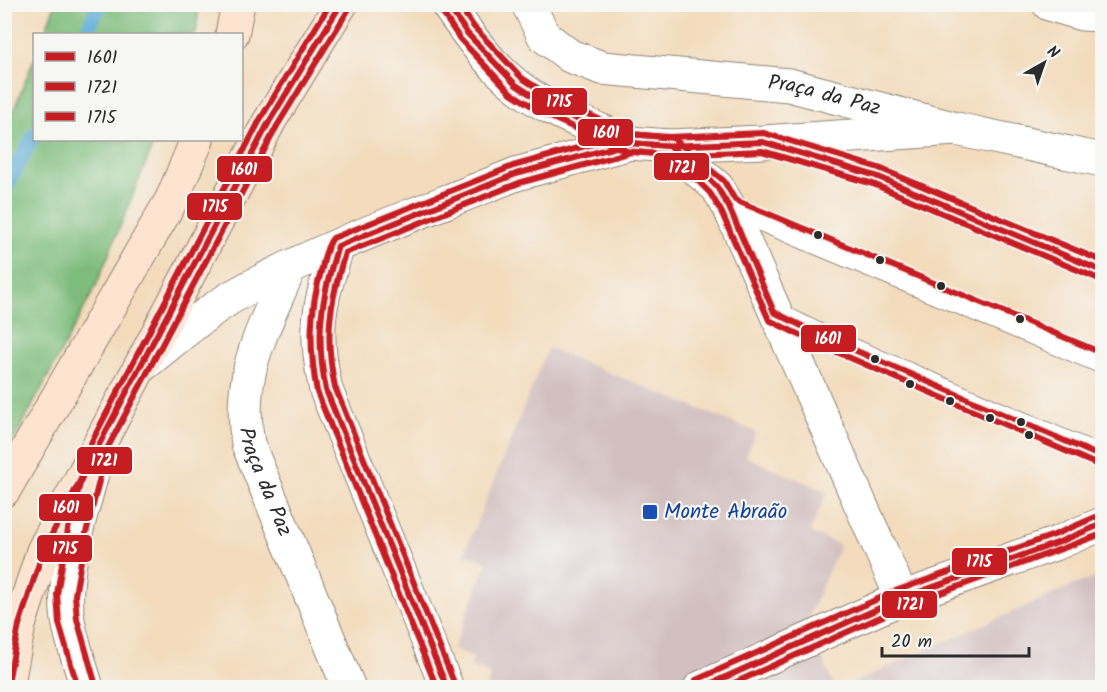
<svg xmlns="http://www.w3.org/2000/svg" width="1107" height="692" viewBox="0 0 1107 692" font-family="Kalam,sans-serif">
	<style>
		.industrial { fill: #d2bfc0 }
		.forest { fill: #7dbc7c; stroke: #547454; stroke-width: 1.5 }
		.lines { fill: none; stroke-linecap: round; stroke-linejoin: round }
		.stream { stroke: #5caad5; stroke-width: 15 }
		.service-casing { stroke: #8f8374; stroke-width: 23 }
		.tertiary-casing { stroke: #8f8374; stroke-width: 35 }
		.secondary-casing { stroke: #8f8374; stroke-width: 35 }
		.service { stroke: #fff; stroke-width: 21 }
		.tertiary { stroke: #fff; stroke-width: 33 }
		.secondary { stroke: #fde4d0; stroke-width: 33 }
		.bus-1-casing { stroke: #f6f6f2; stroke-width: 10 }
		.bus-2-casing { stroke: #f6f6f2; stroke-width: 10 }
		.bus-3-casing { stroke: #f6f6f2; stroke-width: 10 }
		.bus-1 { stroke: #c61d23; stroke-width: 6 }
		.bus-2 { stroke: #c61d23; stroke-width: 6 }
		.bus-3 { stroke: #c61d23; stroke-width: 6 }
		.bus-dot { fill: #2b2b2b; stroke: #f6f6f2; stroke-width: 2 }
		.transit-dot { fill: #1a4fb4; stroke: #f6f6f2; stroke-width: 2 }
		.labels { text-anchor: middle; dominant-baseline: central; stroke-width: 4.5; stroke-linejoin: round; paint-order: stroke }
		.street-label { font-size: 21px; fill: #2b2b2b; stroke: #f6f6f2 }
		.transit-label { font-size: 21px; fill: #164399; stroke: #f6f6f2; text-anchor: start }
		.line-badge { stroke: #f6f6f2; stroke-width: 2 }
		.badge-label { font-size: 16px; text-anchor: middle; font-weight: bold; fill: #fff }
	</style>
	<rect width="100%" height="100%" fill="#f6f6f2"/>
	<filter id="ink" filterUnits="userSpaceOnUse"><feTurbulence type="fractalNoise" baseFrequency=".0167" numOctaves="2"/><feDisplacementMap in="SourceGraphic" scale="12" xChannelSelector="R" yChannelSelector="G"/><feConvolveMatrix kernelMatrix="1 2 1 2 8 2 1 2 1" color-interpolation-filters="sRGB"/></filter>
	<filter id="wash" filterUnits="userSpaceOnUse"><feTurbulence type="fractalNoise" baseFrequency=".008" numOctaves="4" result="noise"/><feDisplacementMap in="SourceGraphic" scale="24" xChannelSelector="R" yChannelSelector="G"/><feGaussianBlur stdDeviation="1.35" result="paint"/><feColorMatrix in="noise" values="0 0 0 0 0 0 0 0 0 0 0 0 0 0 0 0 0 1.4 0 .05"/><feComposite in="paint" operator="in"/></filter>
	<g filter="url(#wash)">
		<rect width="100%" height="100%" fill="#f3dbbc"/>
		<!-- industrial -->
		<g class="industrial">
			<path d="M548,348L756,432L746,457L827,492L810,532L840,545L807,620L834,687H486L491,674L471,666L474,657L453,649L487,562L464,554Z"/>
			<path d="M1102,576V687H843L1076,584Z"/>
		</g>
		<!-- forest -->
		<g class="forest">
			<path d="M55,5H199L196,34H44Z"/>
			<path d="M34,59V140H155L96,286L5,457V132Z"/>
		</g>
		<g class="lines">
			<!-- stream -->
			<g class="stream">
				<path d="M85,34L100,4"/>
				<path d="M4,191L34,135"/>
			</g>
		</g>
	</g>
	<g filter="url(#ink)">
		<g class="lines">
			<defs>
				<g id="service">
					<path d="M781,147L876,176L1102,271"/>
					<path d="M729,207L1102,363"/>
					<path d="M774,312L822,336L1102,457"/>
				</g>
				<g id="tertiary">
					<path d="M447,4C467,33 488,63 516,85C549,112 592,126 630,143"/>
					<path id="s1" d="M528,4L544,36L570,56L602,68L789,85L956,129L1102,160"/>
					<path d="M1049,4L1082,14L1102,15"/>
					<path d="M669,146L717,187L729,207L902,598"/>
					<path d="M338,246C319,305 312,328 326,390L447,688"/>
					<path id="s2" d="M289,269C263,331 236,374 248,444L349,688"/>
					<path d="M144,364C174,341 206,311 239,293C326,245 423,212 516,174L630,143L669,146L763,142L956,129"/>
					<path d="M87,688C81,666 72,643 68,620C61,574 81,515 93,470"/>
					<path d="M700,688L902,598L1057,543L1102,524"/>
				</g>
				<g id="secondary">
					<path d="M232,34L238,4"/>
					<path d="M4,490L172,199L197,140"/>
					<path d="M7,688L19,625L43,551L269,122L341,4"/>
				</g>
			</defs>
			<!-- service casing -->
			<use href="#service" class="service-casing"/>
			<!-- tertiary casing -->
			<use href="#tertiary" class="tertiary-casing"/>
			<!-- secondary casing -->
			<use href="#secondary" class="secondary-casing"/>
			<!-- service -->
			<use href="#service" class="service"/>
			<!-- tertiary -->
			<use href="#tertiary" class="tertiary"/>
			<!-- secondary -->
			<use href="#secondary" class="secondary"/>
			<defs>
				<g id="bus-1">
					<path d="M447,4L467,33L516,85L550,107L630,143L669,146L696,166L717,187L729,207L774,312L822,336L1102,457"/>
					<path d="M7,688L19,625L43,551L269,122L341,4"/>
					<path d="M447,688L326,390C315,335 321,299 338,246L516,174L630,143L669,146L763,142L876,176L1102,271"/>
					<path d="M701,688L902,598L1057,543L1102,524"/>
				</g>
				<g id="bus-2">
					<path d="M440,9L460,39L511,93L546,115L626,151L666,155L690,173L710,193L721,211L769,320L818,344L1098,465"/>
					<path d="M455,685L335,387C324,336 330,302 345,253L519,183L631,152L669,155L762,151L873,184L1099,279"/>
					<path d="M96,686L77,619L75,595L86,533L107,449L277,126L349,9"/>
					<path d="M723,688L905,606L1102,534"/>
				</g>
				<g id="bus-3">
					<path d="M458,4L474,27L522,78L554,99L632,134L673,138L724,181L735,200L1102,353"/>
					<path d="M696,680L898,590L1054,535L1098,516"/>
					<path d="M78,688L59,623L57,594L68,529L91,443L261,118L330,4"/>
					<path d="M437,688L317,392C309,348 309,311 322,268C324,259 326,246 333,238L513,166L628,134L669,137L764,133L879,168L1102,261"/>
				</g>
			</defs>
			<!-- bus-1 casing -->
			<use href="#bus-1" class="bus-1-casing"/>
			<!-- bus-2 casing -->
			<use href="#bus-2" class="bus-2-casing"/>
			<!-- bus-3 casing -->
			<use href="#bus-3" class="bus-3-casing"/>
			<!-- bus-1 -->
			<use href="#bus-1" class="bus-1"/>
			<!-- bus-2 -->
			<use href="#bus-2" class="bus-2"/>
			<!-- bus-3 -->
			<use href="#bus-3" class="bus-3"/>
		</g>
	</g>
	<!-- markers -->
	<g class="bus-dot">
		<circle cx="818" cy="235" r="5"/>
		<circle cx="880" cy="260" r="5"/>
		<circle cx="941" cy="286" r="5"/>
		<circle cx="1020" cy="319" r="5"/>
		<circle cx="875" cy="359" r="5"/>
		<circle cx="910" cy="384" r="5"/>
		<circle cx="950" cy="401" r="5"/>
		<circle cx="990" cy="418" r="5"/>
		<circle cx="1021" cy="422" r="5"/>
		<circle cx="1029" cy="435" r="5"/>
	</g>
	<rect class="transit-dot" x="642" y="504" width="16" height="16" rx="3"/>
	<g class="labels">
		<!-- street labels -->
		<g class="street-label">
			<text stroke="none"><textPath href="#s1" startOffset="327">Praça da Paz</textPath></text>
			<text stroke="none"><textPath href="#s2" startOffset="224">Praça da Paz</textPath></text>
		</g>
		<!-- transit labels -->
		<g class="transit-label">
			<text x="664" y="512">Monte Abraão</text>
		</g>
	</g>
	<g class="line-badge">
		<rect x="531" y="87" width="57" height="29" rx="6" fill="#c61d23"/>
		<rect x="577" y="118" width="57" height="29" rx="6" fill="#c61d23"/>
		<rect x="653" y="152" width="57" height="29" rx="6" fill="#c61d23"/>
		<rect x="216" y="155" width="57" height="28" rx="6" fill="#c61d23"/>
		<rect x="186" y="192" width="57" height="29" rx="6" fill="#c61d23"/>
		<rect x="800" y="324" width="57" height="29" rx="6" fill="#c61d23"/>
		<rect x="76" y="446" width="57" height="29" rx="6" fill="#c61d23"/>
		<rect x="38" y="493" width="56" height="29" rx="6" fill="#c61d23"/>
		<rect x="36" y="534" width="57" height="29" rx="6" fill="#c61d23"/>
		<rect x="951" y="547" width="57" height="29" rx="6" fill="#c61d23"/>
		<rect x="881" y="590" width="57" height="29" rx="6" fill="#c61d23"/>
	</g>
	<g class="badge-label">
		<text x="559" y="107">1715</text>
		<text x="606" y="138">1601</text>
		<text x="682" y="173">1721</text>
		<text x="244" y="175">1601</text>
		<text x="215" y="212">1715</text>
		<text x="828" y="344">1601</text>
		<text x="104" y="466">1721</text>
		<text x="66" y="513">1601</text>
		<text x="65" y="554">1715</text>
		<text x="979" y="567">1715</text>
		<text x="910" y="610">1721</text>
	</g>
	<!-- margin -->
	<rect width="1107" height="692" fill="none" stroke="#f6f6f2" stroke-width="24"/>
	<!-- legend -->
	<rect x="33" y="33" width="210" height="108" fill="#f6f6f2" stroke="#a5a5a2" stroke-width="1.5"/>
	<rect x="45" y="52" width="30" height="9" fill="#c61d23" stroke="#a5a5a2" stroke-width="1.5"/>
	<text x="87" y="63" font-size="18" fill="#2b2b2b">1601</text>
	<rect x="45" y="82" width="30" height="9" fill="#c61d23" stroke="#a5a5a2" stroke-width="1.5"/>
	<text x="87" y="93" font-size="18" fill="#2b2b2b">1721</text>
	<rect x="45" y="112" width="30" height="9" fill="#c61d23" stroke="#a5a5a2" stroke-width="1.5"/>
	<text x="87" y="123" font-size="18" fill="#2b2b2b">1715</text>
	<!-- north arrow -->
	<g transform="translate(1044 63) rotate(40)" stroke="#f6f6f2" stroke-width="4.5" paint-order="stroke">
	<path d="M0-4.5L10 22L0 15L-10 22Z" fill="#2b2b2b"/>
	<text y="-9" font-size="16" font-weight="bold" text-anchor="middle" fill="#2b2b2b">N</text>
	</g>
	<!-- scale -->
	<path d="M882 647v9h147v-9" fill="none" stroke="#2b2b2b" stroke-width="3"/>
	<text x="891" y="647" font-size="18" fill="#2b2b2b" stroke="#f6f6f2" stroke-width="4.5" paint-order="stroke">20 m</text>
</svg>
